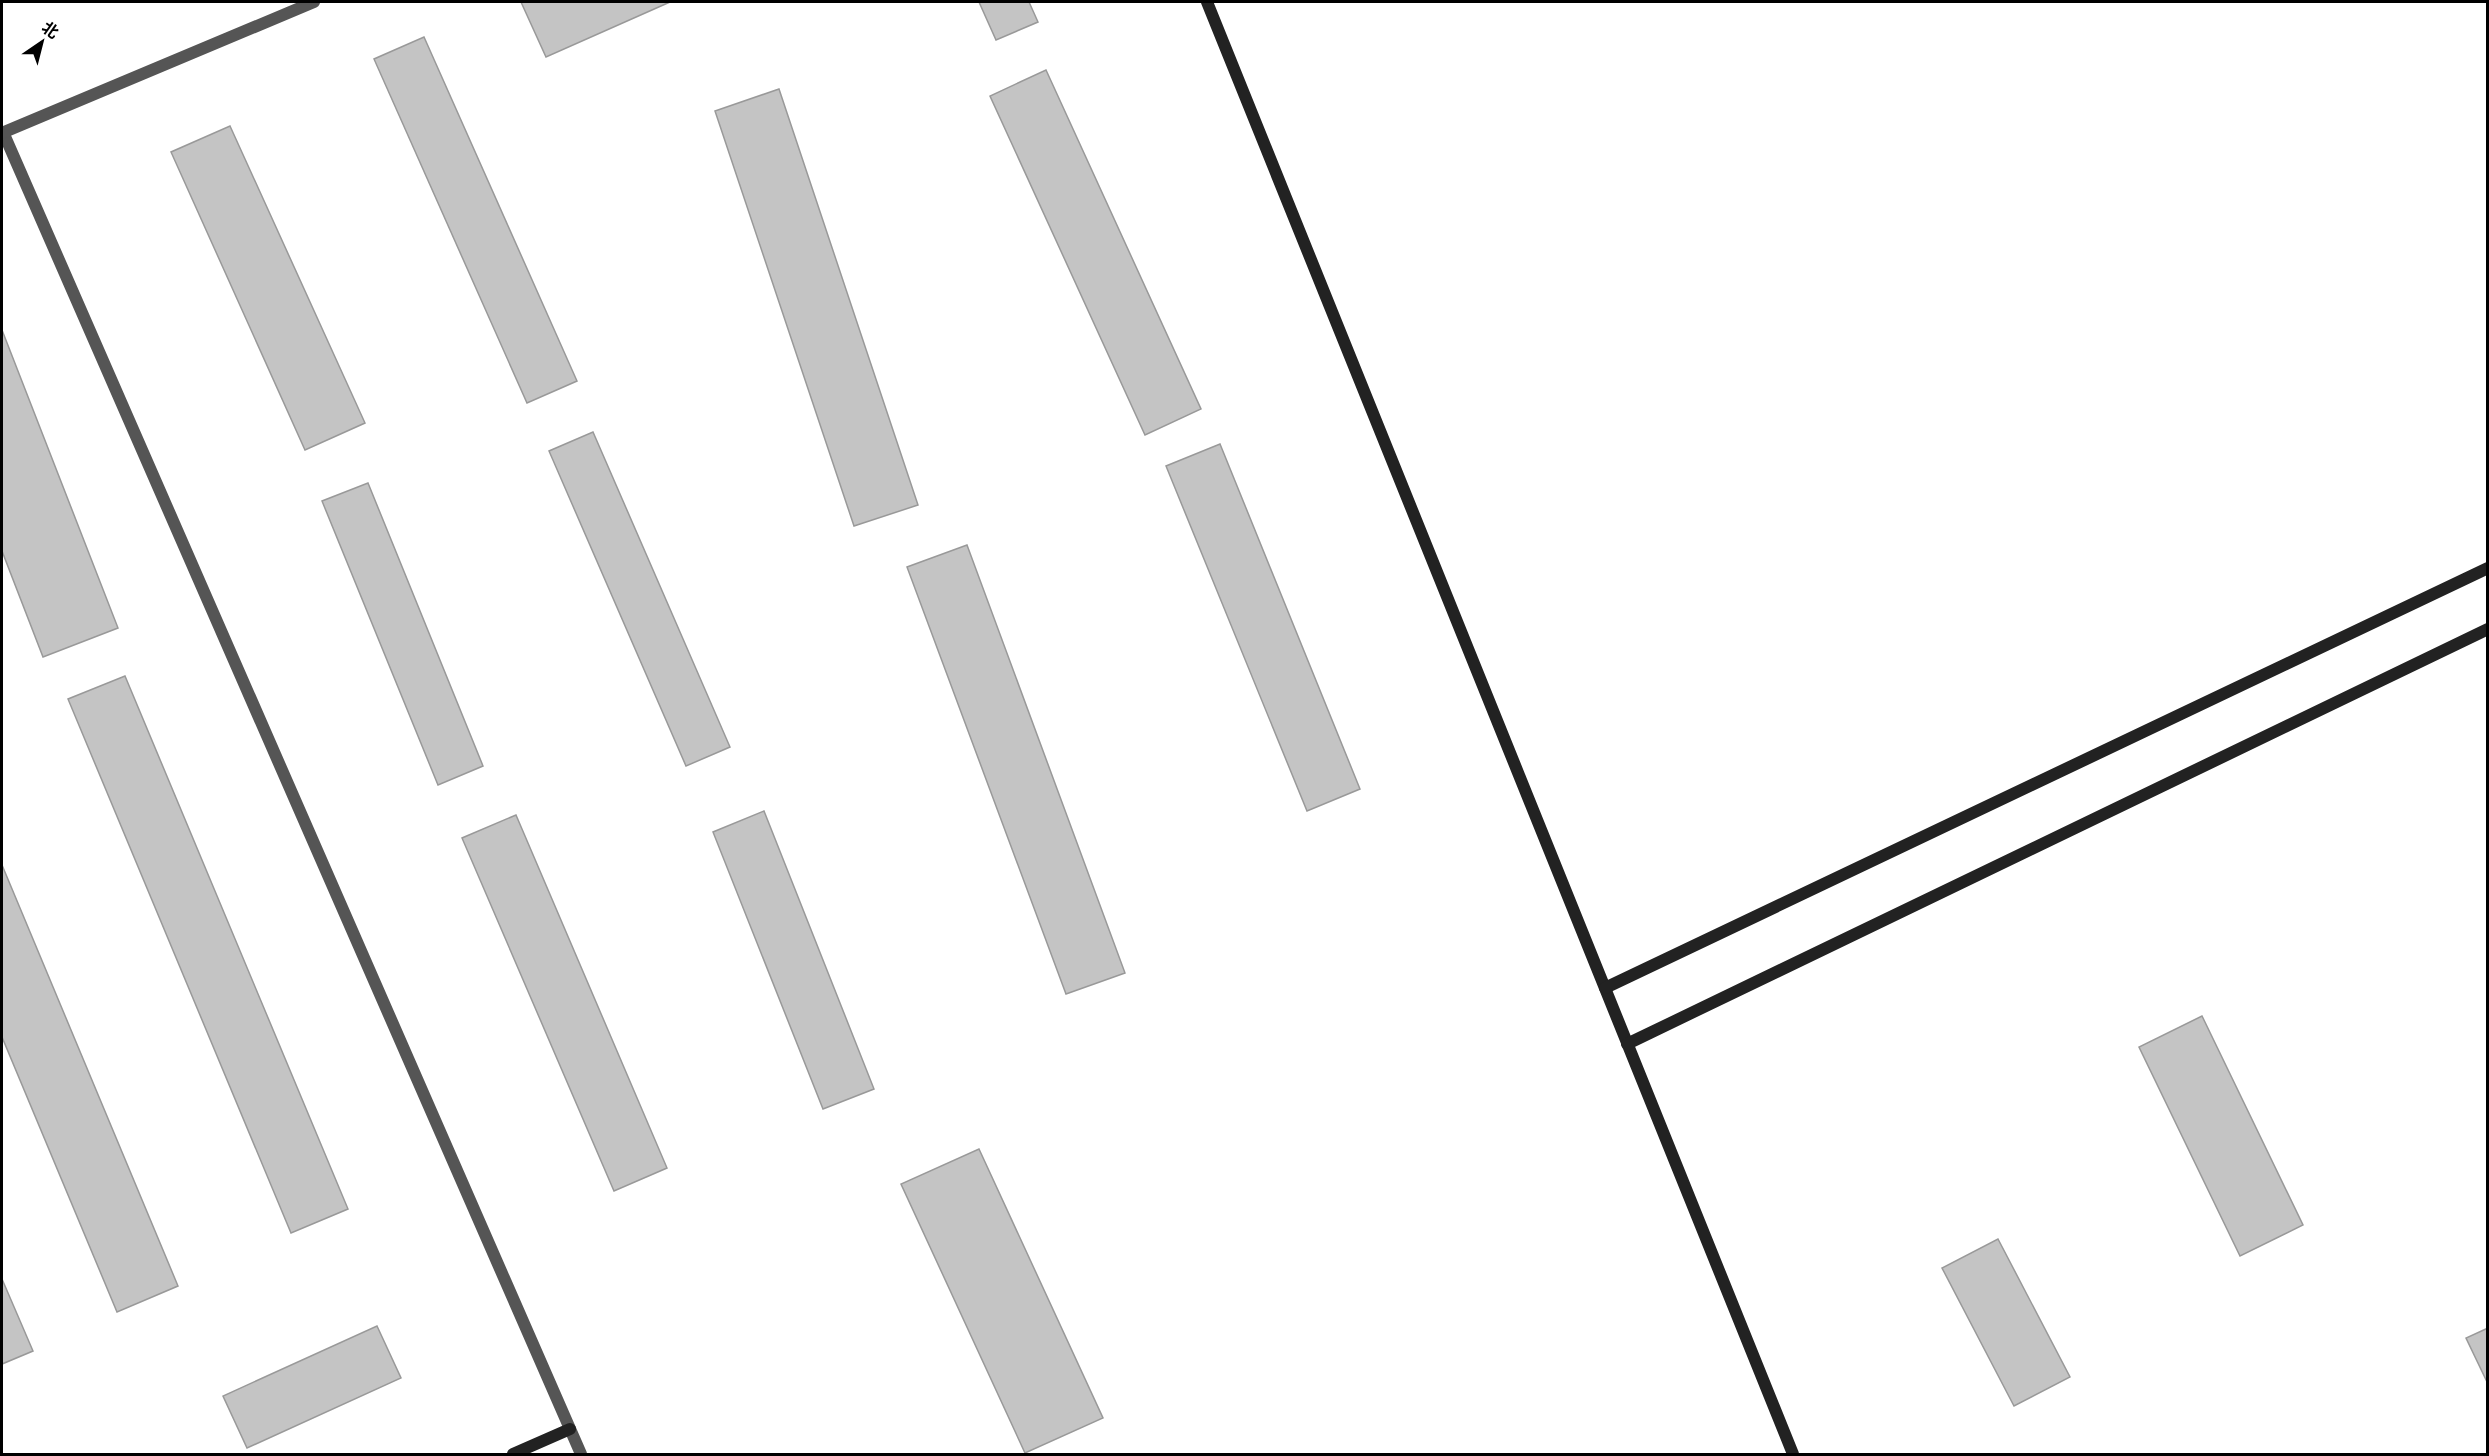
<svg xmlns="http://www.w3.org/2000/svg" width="2489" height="1456" viewBox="0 0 2489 1456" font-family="'Fira Sans Condensed','Noto Sans SC',sans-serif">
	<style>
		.building { fill: #c4c4c4; stroke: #999; stroke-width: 1.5 }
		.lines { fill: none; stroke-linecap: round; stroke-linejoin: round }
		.street { stroke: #555; stroke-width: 12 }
		.secondary { stroke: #222; stroke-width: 12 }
	</style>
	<rect width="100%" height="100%" fill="#fff"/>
	<!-- building -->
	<g class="building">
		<path d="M521,2H670L546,57Z"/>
		<path d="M979,2H1029L1038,22L996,40Z"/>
		<path d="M424,37L577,381L527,403L374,59Z"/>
		<path d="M1046,70L1201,409L1145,435L990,96Z"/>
		<path d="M779,89L918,505L854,526L715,111Z"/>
		<path d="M230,126L365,423L305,450L171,152Z"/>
		<path d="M2,330L118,628L43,657L2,551Z"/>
		<path d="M593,432L730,747L686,766L549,451Z"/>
		<path d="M1220,444L1360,789L1307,811L1166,466Z"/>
		<path d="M368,483L483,766L438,785L322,501Z"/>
		<path d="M967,545L1125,973L1066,994L907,567Z"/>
		<path d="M125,676L348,1209L291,1233L68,699Z"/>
		<path d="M764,811L874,1089L823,1109L713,832Z"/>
		<path d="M516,815L667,1168L614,1191L462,838Z"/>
		<path d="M2,865L178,1286L117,1312L2,1037Z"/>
		<path d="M2202,1016L2303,1225L2240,1256L2139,1047Z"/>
		<path d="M979,1149L1103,1418L1025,1453L901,1184Z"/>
		<path d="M1998,1239L2070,1377L2014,1406L1942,1268Z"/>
		<path d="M2,1279L33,1351L2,1364Z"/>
		<path d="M377,1326L401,1378L247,1448L223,1396Z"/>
		<path d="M2488,1328V1384L2466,1338Z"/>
	</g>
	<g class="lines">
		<!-- street -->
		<g class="street">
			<path d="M3,132L581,1454"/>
			<path d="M2,133L314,2"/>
		</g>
		<!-- secondary -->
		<g class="secondary">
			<path d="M1207,2L1793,1454"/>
			<path d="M1605,988L2488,568"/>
			<path d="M1627,1044L2488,629"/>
			<path d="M513,1454L570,1429"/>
		</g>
	</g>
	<!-- border -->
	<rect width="2489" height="1456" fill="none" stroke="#000000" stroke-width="6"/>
	<!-- north arrow -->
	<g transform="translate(42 42) rotate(35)" stroke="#ffffff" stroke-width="4.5" paint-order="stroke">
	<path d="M0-4.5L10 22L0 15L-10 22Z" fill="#000000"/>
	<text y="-9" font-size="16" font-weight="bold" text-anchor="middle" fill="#000000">北</text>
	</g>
</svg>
